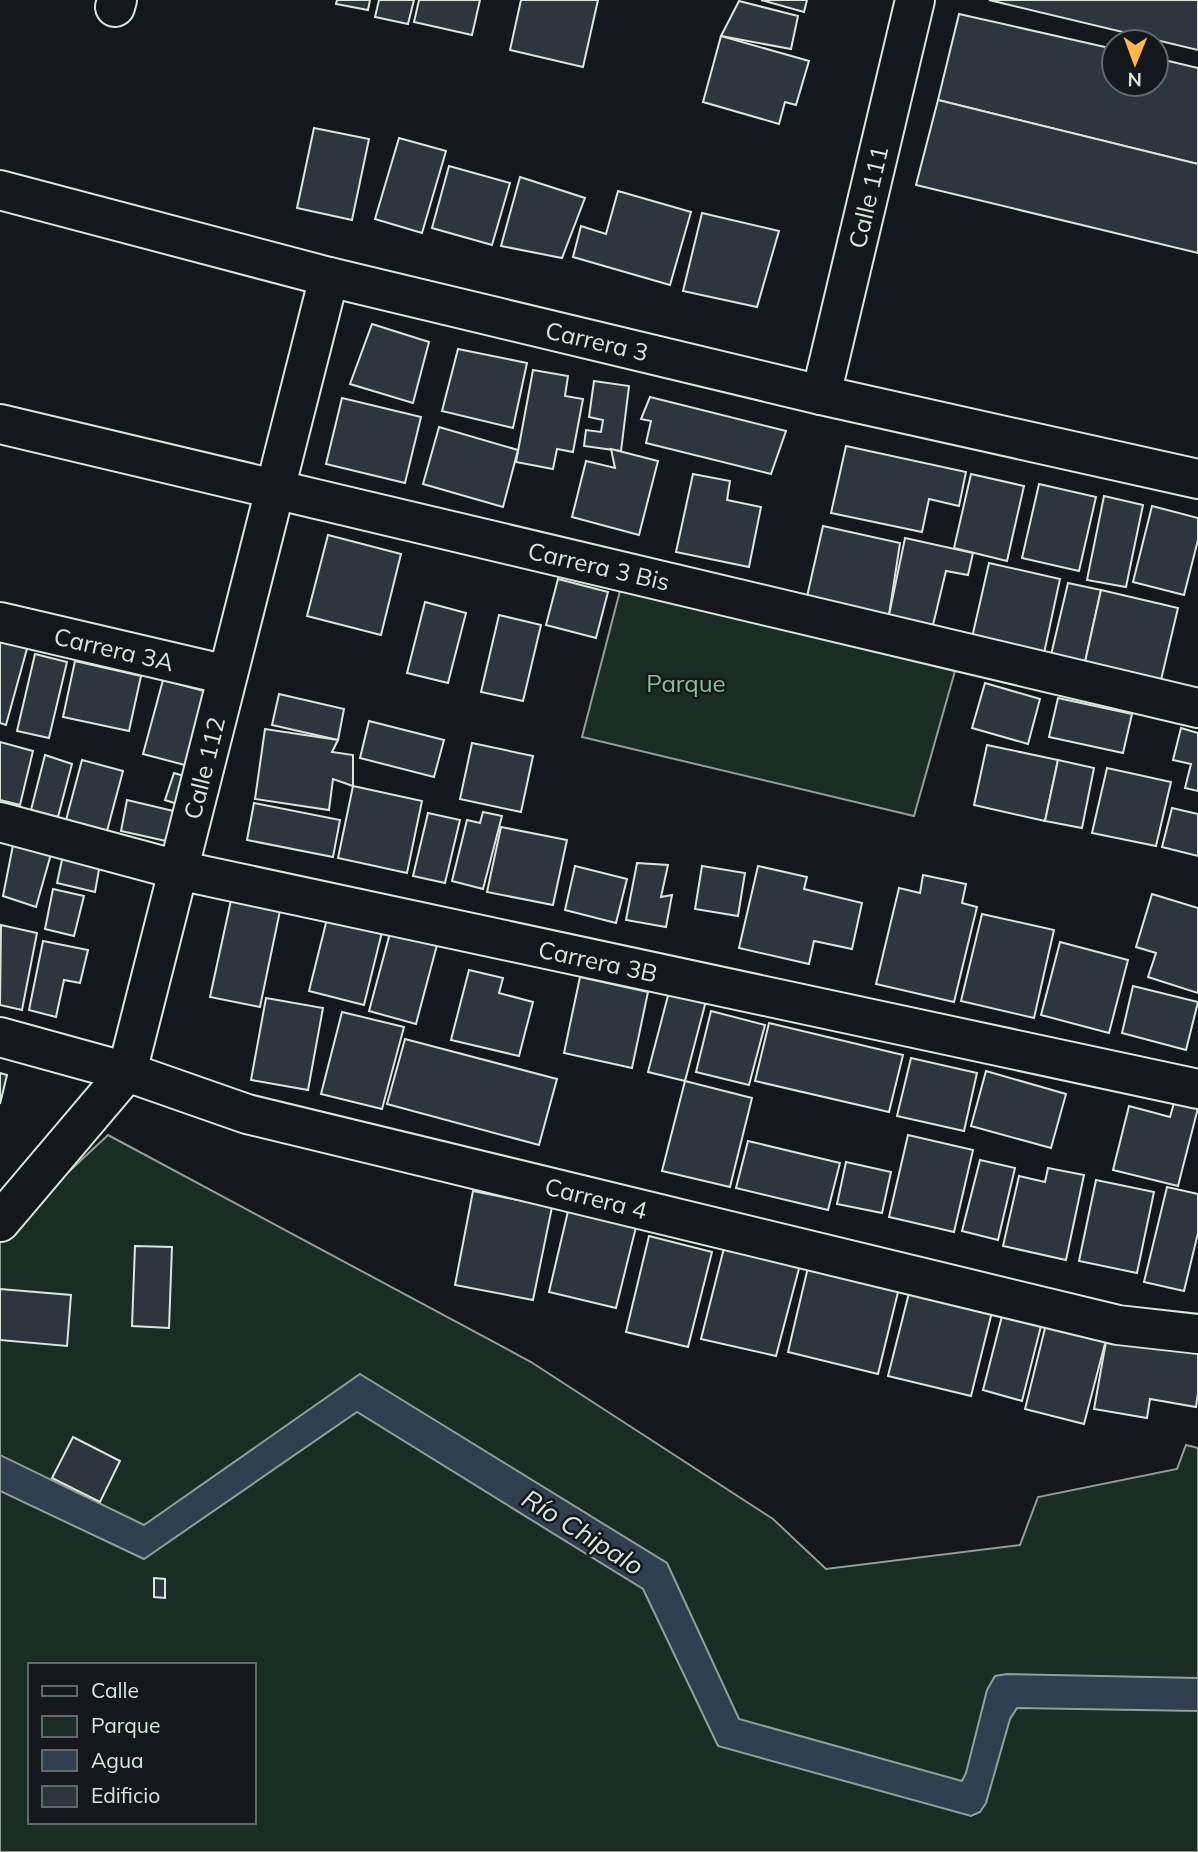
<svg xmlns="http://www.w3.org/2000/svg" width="1198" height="1852" viewBox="0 0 1198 1852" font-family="Mulish,sans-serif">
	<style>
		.green { fill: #1a2d24; stroke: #939e99; stroke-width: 2; fill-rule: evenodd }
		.water { fill: #2f3f4d; stroke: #939e99; stroke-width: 2 }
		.building { fill: #2c363c; stroke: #d8e6dc; stroke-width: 2 }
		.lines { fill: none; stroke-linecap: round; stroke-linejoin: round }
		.minor-casing { stroke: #d8e6dc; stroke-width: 42 }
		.minor { stroke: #14181c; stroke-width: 38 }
		.labels { text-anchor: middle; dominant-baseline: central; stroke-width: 5; stroke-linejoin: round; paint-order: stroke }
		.street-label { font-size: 24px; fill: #d8e6dc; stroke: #14181c }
		.park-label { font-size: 24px; fill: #8ac095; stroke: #14181c }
		.water-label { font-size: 26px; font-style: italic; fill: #d8e6dc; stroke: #14181c }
	</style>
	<rect width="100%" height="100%" fill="#14181c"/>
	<!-- green -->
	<g class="green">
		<path d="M621,587L955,671L914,816L582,737Z"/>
		<path d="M108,1135L531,1362L773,1519L826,1569L1020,1545L1038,1497L1177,1469L1186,1445L1198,1448V1852H0V1236ZM30,1665H254V1822H30Z"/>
	</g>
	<!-- water -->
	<path class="water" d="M360,1374L667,1563L739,1719L962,1781L966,1773L987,1690L995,1676L1007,1674L1198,1678V1711L1017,1708L1010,1719L986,1803L980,1812L971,1816L718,1746L643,1589L357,1412L144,1559L0,1491V1455L144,1525Z"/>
	<!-- building -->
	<g class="building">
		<path d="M337,0H370L368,10L336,4Z"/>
		<path d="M379,0H414L408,24L375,17Z"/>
		<path d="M419,0H480L472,35L414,22Z"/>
		<path d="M521,0H598L583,67L510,50Z"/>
		<path d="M761,0H807L804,12Z"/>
		<path d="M989,0H1198V50Z"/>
		<path d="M739,1L798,16L791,49L721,36Z"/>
		<path d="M959,14L1114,49V84H1156V58L1198,68V164L938,100Z"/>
		<path d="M721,36L809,61L796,105L785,102L779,124L703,102Z"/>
		<path d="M938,100L1198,164V253L916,185Z"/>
		<path d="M314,128L369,139L352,220L297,208Z"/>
		<path d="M399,138L446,151L422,233L375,219Z"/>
		<path d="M449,166L510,183L492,245L432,228Z"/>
		<path d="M520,177L585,198L562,258L501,246Z"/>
		<path d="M618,191L691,212L670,285L573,257L581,226L606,234Z"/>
		<path d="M702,213L779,231L757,307L683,291Z"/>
		<path d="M372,324L429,342L413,403L350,384Z"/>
		<path d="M458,349L527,363L513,428L442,411Z"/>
		<path d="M533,370L568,376L565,396L583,399L573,452L557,449L553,469L516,462Z"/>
		<path d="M594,381L629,386L621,451L584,446L586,430L601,432L603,420L589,417Z"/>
		<path d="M650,397L786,431L771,474L646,443L651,421L641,419Z"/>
		<path d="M342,398L421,417L405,483L326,464Z"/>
		<path d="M439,427L518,450L503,507L423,484Z"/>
		<path d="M846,446L966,472L959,506L929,499L922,532L831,513Z"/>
		<path d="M611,449L658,461L639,535L572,517L586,461L615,468Z"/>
		<path d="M693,474L730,481L727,500L761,507L749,567L676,552Z"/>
		<path d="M971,474L1024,486L1007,561L954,548Z"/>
		<path d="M1039,484L1096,497L1079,571L1022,558Z"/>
		<path d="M1104,496L1143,505L1126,587L1087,580Z"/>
		<path d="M1152,506L1198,518V540L1184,595L1133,582Z"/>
		<path d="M823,526L900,543L889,615L806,601Z"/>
		<path d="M328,535L401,554L381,635L307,616Z"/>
		<path d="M905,538L973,553L968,575L946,571L933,625L889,615Z"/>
		<path d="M989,563L1060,579L1043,658L971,642Z"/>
		<path d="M558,579L608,592L596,638L546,625Z"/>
		<path d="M1068,583L1101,590L1085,662L1051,655Z"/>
		<path d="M1101,590L1178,608L1161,680L1085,662Z"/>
		<path d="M425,602L466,613L448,683L407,673Z"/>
		<path d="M499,615L541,625L523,701L481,692Z"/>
		<path d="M0,637L28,645L6,725L0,723Z"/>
		<path d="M35,654L67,662L49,738L17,731Z"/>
		<path d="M75,661L141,676L129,731L63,717Z"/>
		<path d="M163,680L219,695L200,769L143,754Z"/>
		<path d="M985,683L1040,699L1028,744L972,728Z"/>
		<path d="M279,694L344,709L338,740L272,725Z"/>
		<path d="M1058,698L1132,714L1123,753L1049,737Z"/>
		<path d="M369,721L444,740L434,777L360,758Z"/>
		<path d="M1181,728L1198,733V791L1185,788L1191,764L1173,760Z"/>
		<path d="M265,729L338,740L332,752L353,755V786L333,779L329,810L255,799Z"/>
		<path d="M0,742L33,751L20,805L0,800Z"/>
		<path d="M472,743L533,756L521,812L460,799Z"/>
		<path d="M987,745L1058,760L1045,821L974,805Z"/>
		<path d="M45,755L72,764L58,817L31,810Z"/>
		<path d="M82,760L123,771L107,831L66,820Z"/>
		<path d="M1058,760L1094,768L1082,828L1045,821Z"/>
		<path d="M1107,768L1171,782L1156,846L1092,833Z"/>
		<path d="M174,773L201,781L193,809L165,800Z"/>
		<path d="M353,786L422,801L407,873L338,858Z"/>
		<path d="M127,800L182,813L175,843L121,831Z"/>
		<path d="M254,803L340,820L333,857L247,840Z"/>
		<path d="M1172,808L1198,814V856L1162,847Z"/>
		<path d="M483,812L502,816L483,889L452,881L467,820L480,823Z"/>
		<path d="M428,813L460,820L445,883L413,876Z"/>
		<path d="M501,827L567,840L553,905L487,892Z"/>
		<path d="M13,845L51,854L36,907L3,896Z"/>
		<path d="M63,855L100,864L95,892L57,883Z"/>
		<path d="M637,863L668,865L661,897L672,895L666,927L626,920Z"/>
		<path d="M575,866L627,879L616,923L565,910Z"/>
		<path d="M702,866L745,873L738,916L695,909Z"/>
		<path d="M758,866L807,877L804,889L862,903L852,949L814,941L809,964L739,948Z"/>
		<path d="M923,875L966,884L962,903L977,907L954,1002L876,984L899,888L920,893Z"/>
		<path d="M53,889L84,896L74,936L45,929Z"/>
		<path d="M233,891L282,901L260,1007L210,997Z"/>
		<path d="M1152,894L1198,908V993L1148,977L1156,953L1136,947Z"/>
		<path d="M329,911L384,924L364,1005L309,991Z"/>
		<path d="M982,914L1054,930L1034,1018L961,1001Z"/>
		<path d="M1,925L37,933L22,1010L0,1005Z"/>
		<path d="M390,933L437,945L416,1024L369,1011Z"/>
		<path d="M43,941L88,950L80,983L64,980L56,1017L29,1010Z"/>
		<path d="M1060,942L1128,960L1109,1033L1041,1015Z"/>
		<path d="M469,970L503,978L499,993L533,1002L519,1056L451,1040Z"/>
		<path d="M580,977L648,992L632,1068L564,1053Z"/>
		<path d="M1133,986L1198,1002L1186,1050L1122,1033Z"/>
		<path d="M670,988L707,997L685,1081L648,1072Z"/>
		<path d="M266,998L323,1008L308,1090L251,1080Z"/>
		<path d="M711,1011L765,1025L749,1085L696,1072Z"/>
		<path d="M342,1012L404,1027L382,1109L321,1094Z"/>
		<path d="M769,1023L903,1055L889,1112L755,1081Z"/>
		<path d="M405,1039L557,1079L539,1145L387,1104Z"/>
		<path d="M911,1058L977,1073L964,1131L897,1116Z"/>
		<path d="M986,1071L1066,1094L1051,1148L971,1126Z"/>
		<path d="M0,1073L7,1075L0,1104Z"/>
		<path d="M685,1081L752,1098L730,1187L662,1171Z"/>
		<path d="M1174,1103L1198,1108L1178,1186L1113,1170L1129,1106L1170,1117Z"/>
		<path d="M908,1135L973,1150L954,1232L889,1217Z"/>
		<path d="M748,1141L840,1163L828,1210L736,1188Z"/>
		<path d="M980,1160L1015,1168L998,1240L962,1231Z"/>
		<path d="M846,1162L891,1172L882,1213L837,1204Z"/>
		<path d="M1048,1168L1084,1175L1066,1260L1003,1246L1019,1176L1045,1182Z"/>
		<path d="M1096,1180L1154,1192L1137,1273L1079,1261Z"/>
		<path d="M1167,1187L1198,1194V1233L1184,1291L1144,1282Z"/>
		<path d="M473,1191L552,1207L533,1300L455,1285Z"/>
		<path d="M569,1207L637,1223L616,1308L549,1292Z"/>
		<path d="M649,1236L712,1252L688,1347L626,1332Z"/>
		<path d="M725,1244L801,1261L776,1356L701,1339Z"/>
		<path d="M135,1246L172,1247L169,1328L132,1326Z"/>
		<path d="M809,1263L900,1284L878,1374L788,1352Z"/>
		<path d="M0,1289L71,1295L67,1346L0,1340Z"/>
		<path d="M910,1289L993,1308L971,1396L888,1376Z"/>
		<path d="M1002,1316L1041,1326L1022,1401L983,1390Z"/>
		<path d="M1047,1320L1107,1336L1084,1424L1025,1409Z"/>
		<path d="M1107,1336L1198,1353V1393L1196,1407L1150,1399L1147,1418L1094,1409Z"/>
		<path d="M73,1437L120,1461L100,1502L52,1478Z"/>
		<path d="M154,1578L165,1579V1598L154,1597Z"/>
	</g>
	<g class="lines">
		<defs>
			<g id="minor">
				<path d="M115,7L117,0"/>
				<path d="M0,190L329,277L821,395L1198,479"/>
				<path d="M821,395L915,0"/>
				<path d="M0,424L1198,708"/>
				<path d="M0,622L227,675"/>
				<path d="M0,822L178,870L1198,1089"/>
				<path d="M0,1037L127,1072L247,1114L1118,1325L1198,1334"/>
				<path d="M0,1222L127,1072L329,277"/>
			</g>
		</defs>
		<!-- minor casing -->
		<use href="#minor" class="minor-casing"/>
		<!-- minor -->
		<use href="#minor" class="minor"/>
	</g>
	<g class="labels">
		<!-- street labels -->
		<g class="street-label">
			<text transform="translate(868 197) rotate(-77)">Calle 111</text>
			<text transform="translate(597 341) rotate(13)">Carrera 3</text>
			<text transform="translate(599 566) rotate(13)">Carrera 3 Bis</text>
			<text transform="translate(114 649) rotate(13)">Carrera 3A</text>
			<text transform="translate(204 768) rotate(-76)">Calle 112</text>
			<text transform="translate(598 961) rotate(12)">Carrera 3B</text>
			<text transform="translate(596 1198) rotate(14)">Carrera 4</text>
		</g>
		<!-- park labels -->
		<g class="park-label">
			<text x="686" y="683">Parque</text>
		</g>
		<!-- water labels -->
		<g class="water-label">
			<text transform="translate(583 1532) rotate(32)">Río Chipalo</text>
		</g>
	</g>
	<!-- legend -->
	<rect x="28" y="1663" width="228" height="161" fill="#14181c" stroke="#626a69" stroke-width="2"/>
	<rect x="42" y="1686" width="35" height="10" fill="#14181c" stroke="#626a69" stroke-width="2"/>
	<text x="91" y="1698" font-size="21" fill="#d8e6dc">Calle</text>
	<rect x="42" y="1716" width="35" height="21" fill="#1a2d24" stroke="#626a69" stroke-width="2"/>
	<text x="91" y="1733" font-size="21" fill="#d8e6dc">Parque</text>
	<rect x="42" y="1750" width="35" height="21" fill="#2f3f4d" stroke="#626a69" stroke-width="2"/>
	<text x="91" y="1768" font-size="21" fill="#d8e6dc">Agua</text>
	<rect x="42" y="1786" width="35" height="21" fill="#2c363c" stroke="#626a69" stroke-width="2"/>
	<text x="91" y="1803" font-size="21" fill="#d8e6dc">Edificio</text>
	<!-- north arrow -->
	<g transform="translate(1135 63) rotate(181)"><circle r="33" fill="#14181c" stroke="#626a69" stroke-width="2"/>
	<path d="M0-5L12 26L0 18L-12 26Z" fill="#ffb74d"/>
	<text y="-10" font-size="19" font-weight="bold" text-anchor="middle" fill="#d8e6dc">N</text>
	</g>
</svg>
